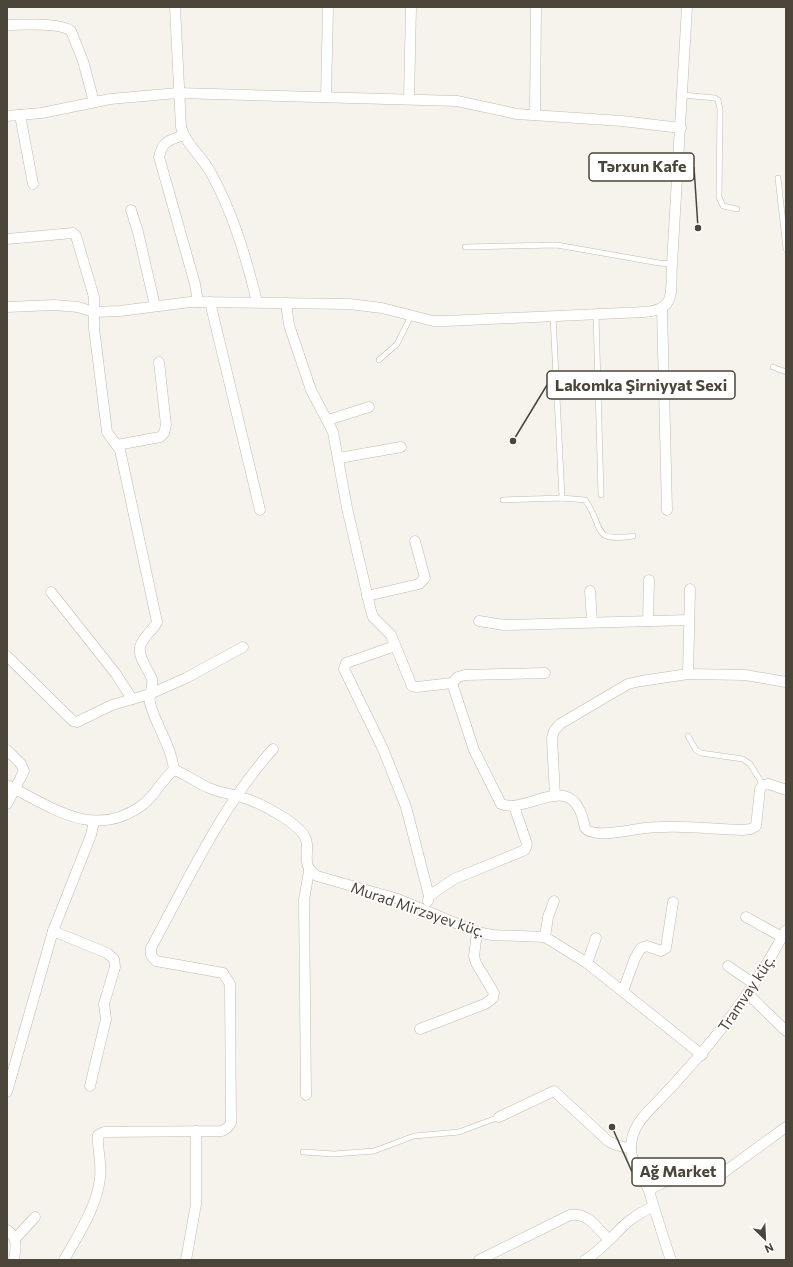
<svg xmlns="http://www.w3.org/2000/svg" width="793" height="1267" viewBox="0 0 793 1267" font-family="Commissioner,sans-serif">
	<style>
		.lines { fill: none; stroke-linecap: round; stroke-linejoin: round }
		.lane-casing { stroke: #c2bbae; stroke-width: 6 }
		.street-casing { stroke: #c2bbae; stroke-width: 11 }
		.lane { stroke: #fff; stroke-width: 5 }
		.street { stroke: #fff; stroke-width: 10 }
		.labels { text-anchor: middle; dominant-baseline: central; stroke-width: 3.5; stroke-linejoin: round; paint-order: stroke }
		.street-label { font-size: 15px; fill: #4b4439; stroke: #fff }
		.leader { fill: none; stroke: #4b4439; stroke-width: 1.5 }
		.callout-dot { fill: #4b4439; stroke: #fff; stroke-width: 1.5 }
		.callout { fill: #fff; stroke: #4b4439; stroke-width: 1.5 }
		.callout-label { font-size: 16px; text-anchor: middle; font-weight: bold; fill: #4b4439 }
	</style>
	<rect width="100%" height="100%" fill="#f6f3ec"/>
	<g class="lines">
		<defs>
			<g id="lane">
				<path d="M682,95L715,98L718,100L720,109L719,197L723,206L737,209"/>
				<path d="M778,178L786,249"/>
				<path d="M465,247L557,245L659,263L672,264"/>
				<path d="M596,314L601,495"/>
				<path d="M553,316L562,498"/>
				<path d="M379,360L397,344L411,316"/>
				<path d="M773,367L786,372"/>
				<path d="M503,500L562,498L585,500C605,527 590,543 633,536"/>
				<path d="M688,736L696,750L701,753L743,759L750,764L763,785"/>
				<path d="M303,1152L334,1154L374,1151L414,1136L459,1132L499,1117"/>
			</g>
			<g id="street">
				<path d="M175,7L181,127C186,145 202,156 211,173C233,213 246,257 257,302"/>
				<path d="M7,25C22,25 60,22 71,31L83,61L94,102"/>
				<path d="M326,97L328,7"/>
				<path d="M409,99L411,7"/>
				<path d="M20,115L33,184"/>
				<path d="M535,115L536,7"/>
				<path d="M7,116L42,113L110,99L178,93L457,101L517,114L622,121L681,128"/>
				<path d="M183,135C169,141 163,140 159,157L195,284L198,302"/>
				<path d="M131,210L138,232L155,306"/>
				<path d="M7,239L73,233L76,236L94,297V328L107,432L120,450L157,622C153,631 142,637 140,647C138,658 148,669 152,679C154,687 148,694 150,703C156,726 171,745 174,770"/>
				<path d="M210,302L260,510"/>
				<path d="M286,303L289,325L311,390L333,432L347,508L371,611L373,617L391,635L412,686L417,687L452,683L474,750L501,804C530,815 574,765 585,828C593,838 626,831 638,829C672,824 708,829 742,830L751,829L756,826L760,789L763,785L769,784L786,790"/>
				<path d="M7,307L54,305L78,307L94,312L120,311L190,302L349,304L382,308L433,321H446L644,312C678,310 670,290 672,264L687,7"/>
				<path d="M662,309L667,510"/>
				<path d="M328,420L369,407"/>
				<path d="M117,445L160,437L164,433L166,425L159,362"/>
				<path d="M339,458L401,447"/>
				<path d="M590,591L592,622"/>
				<path d="M51,592L116,674L132,699"/>
				<path d="M367,596L419,584L425,578L415,541"/>
				<path d="M479,621L504,625L689,620"/>
				<path d="M648,621L649,580"/>
				<path d="M395,646L346,663L344,669L383,749L406,807L429,896"/>
				<path d="M7,656L73,721L77,722L112,705L150,694L186,678L243,647"/>
				<path d="M688,674L690,589"/>
				<path d="M452,683L458,677L465,675L545,673"/>
				<path d="M7,750L21,764L24,771L7,804"/>
				<path d="M7,785C52,807 93,840 141,806C155,797 161,780 174,770C186,774 197,783 209,788C220,793 233,794 244,798C261,803 294,821 304,835C313,850 298,864 317,876L398,899L477,932L492,935L545,937L587,963L702,1055"/>
				<path d="M555,796L552,738L554,731L560,724L628,684L641,681L688,674L745,675L786,682"/>
				<path d="M428,901L429,896L454,879L525,850L527,844L514,806"/>
				<path d="M746,917L782,937"/>
				<path d="M53,931L107,953L114,959L115,967L104,1004L106,1019L90,1086"/>
				<path d="M545,937L548,917L554,901"/>
				<path d="M587,963L596,938"/>
				<path d="M728,966L754,984"/>
				<path d="M623,991L635,958L641,948L647,946L661,951L666,948L673,902"/>
				<path d="M748,994L786,1031"/>
				<path d="M420,1029L485,1004L493,998L494,993L476,963L474,956L477,932"/>
				<path d="M7,1092L53,931L91,835L94,822"/>
				<path d="M306,1095L304,900L309,871"/>
				<path d="M499,1117L554,1091L608,1141L616,1145L631,1149"/>
				<path d="M649,1190L664,1182L676,1180L716,1178L786,1127"/>
				<path d="M7,1230C18,1237 16,1248 14,1260"/>
				<path d="M15,1239L35,1217"/>
				<path d="M64,1260C78,1235 97,1207 100,1178C102,1163 97,1149 98,1135L104,1132L222,1131L227,1128L231,1123L230,984L223,973L156,961L151,955V948C188,880 221,807 273,749"/>
				<path d="M186,1260L196,1204V1131"/>
				<path d="M479,1260L570,1215C588,1212 597,1228 609,1240"/>
				<path d="M585,1260C612,1244 620,1220 653,1207"/>
				<path d="M671,1260C663,1237 656,1214 649,1191C644,1176 630,1163 631,1147C631,1125 649,1111 662,1097C713,1043 751,995 786,930"/>
			</g>
		</defs>
		<!-- lane casing -->
		<use href="#lane" class="lane-casing"/>
		<!-- street casing -->
		<use href="#street" class="street-casing"/>
		<!-- lane -->
		<use href="#lane" class="lane"/>
		<!-- street -->
		<use href="#street" class="street"/>
	</g>
	<g class="labels">
		<!-- street labels -->
		<g class="street-label">
			<text transform="translate(418 909) rotate(19)">Murad Mirzəyev küç.</text>
			<text transform="translate(746 993) rotate(-56)">Tramvay küç.</text>
		</g>
	</g>
	<!-- callouts -->
	<path class="leader" d="M698 228L694 167M513 441L547 385M612 1127L632 1172"/>
	<g class="callout-dot">
		<circle cx="698" cy="228" r="4"/>
		<circle cx="513" cy="441" r="4"/>
		<circle cx="612" cy="1127" r="4"/>
	</g>
	<g class="callout">
		<rect x="589" y="153" width="105" height="28" rx="4"/>
		<rect x="547" y="371" width="188" height="28" rx="4"/>
		<rect x="632" y="1158" width="93" height="28" rx="4"/>
	</g>
	<g class="callout-label">
		<text x="642" y="172">Tərxun Kafe</text>
		<text x="641" y="391">Lakomka Şirniyyat Sexi</text>
		<text x="678" y="1177">Ağ Market</text>
	</g>
	<!-- border -->
	<rect width="793" height="1267" fill="none" stroke="#4b4439" stroke-width="16"/>
	<!-- north arrow -->
	<g transform="translate(765 1239) rotate(156)" stroke="#ffffff" stroke-width="3" paint-order="stroke">
	<path d="M0-3L7 15L0 10L-7 15Z" fill="#4b4439"/>
	<text y="-6" font-size="11" font-weight="bold" text-anchor="middle" fill="#4b4439">N</text>
	</g>
</svg>
